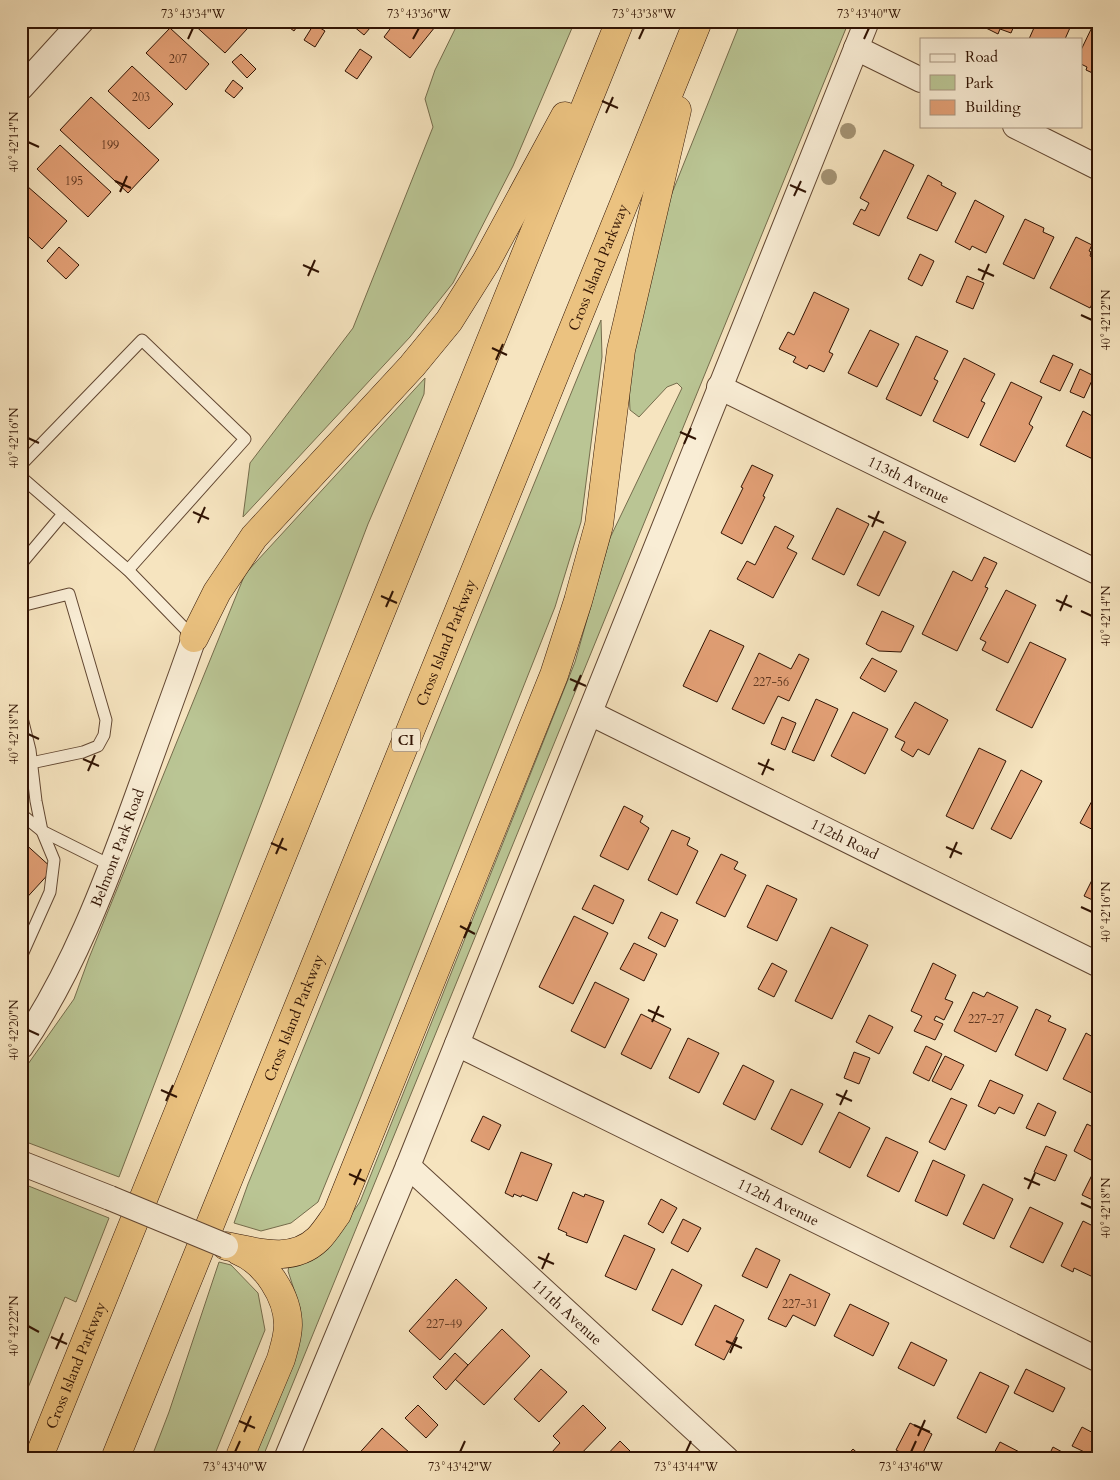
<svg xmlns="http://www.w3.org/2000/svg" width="1120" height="1480" viewBox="0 0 1120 1480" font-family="Cardo,serif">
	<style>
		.green { fill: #bac594; stroke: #756c4c }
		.building { fill: #e3a076; stroke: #301303 }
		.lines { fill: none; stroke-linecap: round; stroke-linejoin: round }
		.service-casing { stroke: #624732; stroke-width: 13 }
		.minor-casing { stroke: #624732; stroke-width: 26 }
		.motorway-casing { stroke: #301303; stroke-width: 29 }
		.service { stroke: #f9edd5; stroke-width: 11 }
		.minor { stroke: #f9edd5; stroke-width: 24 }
		.motorway { stroke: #ebc280; stroke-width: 28 }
		.minor-bridge-casing { stroke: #624732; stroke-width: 26; stroke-linecap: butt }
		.minor-bridge { stroke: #f9edd5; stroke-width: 24 }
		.tree { fill: #a49374 }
		.ticks { fill: none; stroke: #301303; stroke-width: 2 }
		.labels { text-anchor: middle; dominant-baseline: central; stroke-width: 4; stroke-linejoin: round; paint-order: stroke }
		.number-label { font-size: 12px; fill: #5d3620 }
		.shield { fill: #f9edd5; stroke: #6c5442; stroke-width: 1 }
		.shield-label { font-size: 14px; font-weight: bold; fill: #301303 }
		.street-label { font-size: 15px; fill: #301303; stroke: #f9edd5 }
		.neatline { fill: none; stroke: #301303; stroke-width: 2 }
		.ticks-label { font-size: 12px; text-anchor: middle; fill: #301303 }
	</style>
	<rect width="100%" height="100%" fill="#f6e4bf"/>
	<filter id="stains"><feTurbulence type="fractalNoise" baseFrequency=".004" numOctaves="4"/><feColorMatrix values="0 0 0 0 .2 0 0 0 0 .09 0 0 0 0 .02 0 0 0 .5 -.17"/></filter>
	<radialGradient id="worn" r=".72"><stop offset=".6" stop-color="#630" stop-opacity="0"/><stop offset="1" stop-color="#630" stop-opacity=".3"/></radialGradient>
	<!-- green -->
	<g class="green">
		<path d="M459,21H575L513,166L453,283L410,337L243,517L250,463L353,328L433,127L425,99L435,70Z"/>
		<path d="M741,21H849L262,1459H253L293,1362L300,1308L288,1271L289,1266L330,1244L360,1202L575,662L610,538L682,388L677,383L667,387L639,417L630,410L627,351L664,213Z"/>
		<path d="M601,320L602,357L581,522L555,607L360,1099L318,1202L291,1223L261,1231L234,1223L248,1184Z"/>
		<path d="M425,378L424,394L368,524L119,1177L21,1140V1074L74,999L89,958L245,574Z"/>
		<path d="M21,1183L109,1218L76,1302L65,1297L21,1405Z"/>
		<path d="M219,1262L231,1265L258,1293L265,1330L213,1459H151L169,1412Z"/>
	</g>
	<!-- building -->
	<g class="building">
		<path d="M190,21H239L247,29L225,53Z"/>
		<path d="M283,21H301L294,31L282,22Z"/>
		<path d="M347,21H376L364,35Z"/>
		<path d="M396,21H438L439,22L410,58L384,37Z"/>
		<path d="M979,21H1016L1011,33L1000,29L998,34L978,24Z"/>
		<path d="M1037,21H1073L1065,39H1029Z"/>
		<path d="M1095,21H1099V76L1086,70L1087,67L1081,64V50Z"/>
		<path d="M314,24L325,31L315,47L304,40Z"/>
		<path d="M170,28L209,64L186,90L146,53Z"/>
		<path d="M360,49L372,57L357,79L345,71Z"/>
		<path d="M241,54L256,69L247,78L232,62Z"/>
		<path d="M132,66L173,104L149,129L108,91Z"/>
		<path d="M233,80L243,88L234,98L225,91Z"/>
		<path d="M91,97L159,160L128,193L60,130Z"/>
		<path d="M60,145L111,192L88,217L37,169Z"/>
		<path d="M884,150L914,165L879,236L853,224L861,209L865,211L869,203L860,198Z"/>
		<path d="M928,175L942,183L941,185L956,193L937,231L907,218Z"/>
		<path d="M27,186L67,221L42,249L21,230V192Z"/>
		<path d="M975,200L1004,216L986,253L972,246L970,250L955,242Z"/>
		<path d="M1025,219L1044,228L1043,232L1054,237L1034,279L1003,264Z"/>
		<path d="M1076,237L1092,245L1089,251L1091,252L1090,256L1099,261V291L1090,308L1050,288Z"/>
		<path d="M59,247L79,265L66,279L47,261Z"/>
		<path d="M920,254L934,261L922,286L908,279Z"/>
		<path d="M967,276L984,283L973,309L956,302Z"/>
		<path d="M814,292L849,309L829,352L833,354L824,372L809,365L807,369L793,362L796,357L779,349L788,332L794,335Z"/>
		<path d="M870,330L899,344L877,387L848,373Z"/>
		<path d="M916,336L948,351L934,379L938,381L921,416L886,399Z"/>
		<path d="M1053,355L1073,364L1060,391L1040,382Z"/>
		<path d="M964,358L995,374L981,401L985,403L968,438L933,421Z"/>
		<path d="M1080,369L1094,376L1084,398L1070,392Z"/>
		<path d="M1011,382L1042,397L1029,424L1033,427L1015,462L980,445Z"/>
		<path d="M1099,408V462L1066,446L1083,411L1094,417Z"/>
		<path d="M752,465L773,475L763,496L765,497L742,544L721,533L743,488L741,487Z"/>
		<path d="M837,508L869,524L844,575L812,559Z"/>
		<path d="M775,526L794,536L787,548L797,553L773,598L737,579L747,561L755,565Z"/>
		<path d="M884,531L906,542L879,596L857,585Z"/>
		<path d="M984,557L997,563L985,587L988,588L957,651L922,634L953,571L972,581Z"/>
		<path d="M1006,590L1036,605L1008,663L982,650L986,642L980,639Z"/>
		<path d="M882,611L914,626L901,652L879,651L866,644Z"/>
		<path d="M710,630L744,646L717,702L683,686Z"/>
		<path d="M1030,642L1066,659L1032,728L996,710Z"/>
		<path d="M759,653L791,669L799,654L809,659L789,701L778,696L764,724L732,709Z"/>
		<path d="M872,658L897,671L885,692L860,678Z"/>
		<path d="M816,699L838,709L814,761L792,752Z"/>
		<path d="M915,702L948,720L929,755L918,749L913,757L901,750L905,742L895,737Z"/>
		<path d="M1099,706V721L1093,718Z"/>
		<path d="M853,712L888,729L865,774L831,756Z"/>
		<path d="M782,717L796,723L785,750L771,744Z"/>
		<path d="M979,748L1006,761L973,829L946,816Z"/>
		<path d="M1021,770L1042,781L1011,839L991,829Z"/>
		<path d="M1099,788V833L1080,823Z"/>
		<path d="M624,806L643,816L640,822L649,828L628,870L600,856Z"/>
		<path d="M672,830L690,838L687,845L698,851L677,895L648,880Z"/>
		<path d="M21,840L53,869L21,904Z"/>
		<path d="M721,854L738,862L734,869L746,875L725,917L696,903Z"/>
		<path d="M1099,866V903L1084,896Z"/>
		<path d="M594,885L624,900L613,924L582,909Z"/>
		<path d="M767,885L797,899L777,941L747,927Z"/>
		<path d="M661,912L678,920L665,947L648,938Z"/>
		<path d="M574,916L608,933L573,1004L539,987Z"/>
		<path d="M831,927L868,945L832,1019L795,1001Z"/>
		<path d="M634,943L657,954L644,981L620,969Z"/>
		<path d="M772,963L787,971L774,997L758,989Z"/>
		<path d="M933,963L956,975L945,999L953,1002L944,1020L936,1016L934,1020L943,1024L935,1040L914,1031L922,1016L911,1011Z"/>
		<path d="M595,982L629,999L605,1048L571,1031Z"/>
		<path d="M973,992L984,997L987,992L1018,1007L996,1052L954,1031Z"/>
		<path d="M1036,1009L1051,1016L1048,1021L1066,1029L1047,1071L1015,1055Z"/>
		<path d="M641,1014L671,1029L651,1069L621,1054Z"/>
		<path d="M869,1015L893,1027L879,1054L856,1042Z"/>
		<path d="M1086,1033L1098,1040L1097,1043L1099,1044V1084L1094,1094L1063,1079Z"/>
		<path d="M688,1038L719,1053L699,1093L669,1078Z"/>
		<path d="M926,1046L942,1054L929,1081L913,1073Z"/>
		<path d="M854,1052L870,1058L859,1084L844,1078Z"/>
		<path d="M945,1056L964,1065L951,1090L932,1081Z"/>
		<path d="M743,1065L774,1081L755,1120L723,1104Z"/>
		<path d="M990,1080L1023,1095L1014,1114L999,1107L995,1114L978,1106Z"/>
		<path d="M791,1089L823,1104L802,1145L771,1129Z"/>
		<path d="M951,1098L967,1105L945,1150L929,1142Z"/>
		<path d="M1038,1103L1056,1112L1045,1136L1026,1128Z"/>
		<path d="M839,1112L870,1128L850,1168L819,1152Z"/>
		<path d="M483,1116L501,1125L489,1150L471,1141Z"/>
		<path d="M1087,1124L1099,1130V1145L1091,1160L1074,1151Z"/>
		<path d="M886,1137L918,1152L899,1192L867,1176Z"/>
		<path d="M1046,1146L1067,1155L1055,1181L1034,1172Z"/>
		<path d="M521,1152L552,1164L537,1201L522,1195L521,1197L514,1194L513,1197L505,1193Z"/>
		<path d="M933,1160L965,1175L947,1216L915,1201Z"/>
		<path d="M1096,1167L1099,1169V1203L1082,1195Z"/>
		<path d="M983,1184L1013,1199L994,1239L963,1224Z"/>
		<path d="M573,1192L584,1197L585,1194L604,1201L587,1243L566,1235L567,1233L558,1229Z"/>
		<path d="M661,1199L677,1208L663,1233L648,1224Z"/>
		<path d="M1030,1207L1063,1223L1043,1263L1010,1247Z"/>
		<path d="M683,1219L701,1228L688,1252L671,1243Z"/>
		<path d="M1083,1221L1099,1229V1266L1093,1277L1074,1268L1073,1272L1061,1266Z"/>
		<path d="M624,1235L655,1249L636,1290L605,1276Z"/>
		<path d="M756,1248L780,1260L767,1288L742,1276Z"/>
		<path d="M672,1269L702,1285L682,1325L652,1310Z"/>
		<path d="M790,1274L830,1294L815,1326L793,1315L786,1327L768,1319Z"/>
		<path d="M456,1279L487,1308L440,1360L409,1331Z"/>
		<path d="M850,1304L889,1323L873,1356L834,1336Z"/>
		<path d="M715,1305L744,1320L724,1360L695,1345Z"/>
		<path d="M502,1329L530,1356L484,1405L455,1379Z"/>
		<path d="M911,1342L947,1360L934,1386L898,1368Z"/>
		<path d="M455,1353L468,1365L446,1390L433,1377Z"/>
		<path d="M541,1369L567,1392L539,1422L514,1399Z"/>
		<path d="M1026,1369L1065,1388L1053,1412L1014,1393Z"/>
		<path d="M980,1372L1009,1386L986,1433L957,1418Z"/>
		<path d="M418,1405L438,1425L426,1438L405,1418Z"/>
		<path d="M583,1405L606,1428L576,1459H559L552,1452L560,1443L553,1436Z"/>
		<path d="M910,1423L932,1434L920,1459H913L896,1450Z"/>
		<path d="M1082,1427L1099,1436V1459L1072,1446Z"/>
		<path d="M382,1428L410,1453L405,1459H354Z"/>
		<path d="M620,1441L638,1459H603Z"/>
		<path d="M1000,1442L1033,1459H991Z"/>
		<path d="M1053,1447L1075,1459H1047Z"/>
		<path d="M853,1449L864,1459H844Z"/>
	</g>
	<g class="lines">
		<defs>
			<g id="service">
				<path d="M21,465L142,340L245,439L128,570"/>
				<path d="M21,477L128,570L193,637"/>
				<path d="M21,564L63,514"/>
				<path d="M21,606L69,594L106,720L104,735L98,746L83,752L31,763"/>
				<path d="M21,714L30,750L36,801L42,831L54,860L50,892L21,957"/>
				<path d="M21,814L42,831L112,866"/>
			</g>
			<g id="minor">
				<path d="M856,48L921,80"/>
				<path d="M21,88L82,21"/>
				<path d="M1015,126L1099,168"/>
				<path id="s1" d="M719,387L1099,573"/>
				<path id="s2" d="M590,713L1099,965"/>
				<path id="s3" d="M457,1044L1099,1360"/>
				<path id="s4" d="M21,1047C72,972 105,885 136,799C155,746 175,692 194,638"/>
				<path d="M21,1163L110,1198"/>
				<path id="s5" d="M408,1166L727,1459"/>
				<path d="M286,1459L408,1166L867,21"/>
			</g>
			<g id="motorway">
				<path d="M194,638L217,592L254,537L412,366L449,321L486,262L565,116"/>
				<path d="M226,1246C257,1252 292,1264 318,1239C325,1232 331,1222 337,1214L554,675L578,601L599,525L621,350L677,110"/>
				<path d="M239,1251C266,1262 288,1297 288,1325C288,1337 284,1348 281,1359L239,1459"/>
				<path id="s6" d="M38,1459L620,21"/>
				<path id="s7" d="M115,1459L698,21"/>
			</g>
		</defs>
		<!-- service casing -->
		<use href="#service" class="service-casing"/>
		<!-- minor casing -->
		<use href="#minor" class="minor-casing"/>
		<!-- motorway casing -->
		<use href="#motorway" class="motorway-casing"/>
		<!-- service -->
		<use href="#service" class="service"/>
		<!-- minor -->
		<use href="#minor" class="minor"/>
		<!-- motorway -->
		<use href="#motorway" class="motorway"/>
		<defs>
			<path id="minor-bridge" d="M110,1198L226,1246"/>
		</defs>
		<!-- minor-bridge casing -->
		<use href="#minor-bridge" class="minor-bridge-casing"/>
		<!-- minor-bridge -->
		<use href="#minor-bridge" class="minor-bridge"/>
	</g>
	<!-- trees -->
	<g class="tree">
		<circle cx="848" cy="131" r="8"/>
		<circle cx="829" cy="177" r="8"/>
	</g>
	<!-- ticks -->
	<path class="ticks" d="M188,39L193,28M413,39L419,28M639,39L644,28M864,39L869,28M602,101L618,108M606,113L613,97M28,142L39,147M115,181L131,188M790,185L806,192M120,192L127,176M794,196L801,181M303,265L319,272M978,269L994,276M308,276L315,260M982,280L989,264M1081,315L1092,320M492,348L507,355M496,360L503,344M680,432L696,439M28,438L39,443M684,444L691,428M193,512L209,519M868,516L884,523M198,523L205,507M872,527L879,511M381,596L397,603M1056,600L1072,607M386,607L393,591M1060,611L1067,595M1081,611L1092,616M570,679L586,686M574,691L581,675M28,734L39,739M83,759L99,766M758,763L774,770M88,771L95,755M762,775L769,759M271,843L287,850M946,847L962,854M276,854L283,838M950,858L957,842M1081,907L1092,912M460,926L475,934M464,938L471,922M648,1010L664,1017M652,1022L659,1006M28,1030L39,1035M161,1090L177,1097M836,1094L852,1101M166,1101L173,1085M840,1105L847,1090M349,1174L365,1181M1024,1178L1040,1185M354,1185L361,1169M1028,1189L1035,1173M1081,1203L1092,1208M538,1257L554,1264M542,1269L549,1253M28,1326L39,1332M51,1337L67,1344M726,1341L742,1348M56,1349L63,1333M730,1353L737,1337M239,1421L255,1428M914,1425L930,1432M244,1432L251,1416M918,1436L925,1420M235,1452L240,1441M460,1452L465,1441M686,1452L691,1441M911,1452L916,1441"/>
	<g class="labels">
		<!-- number labels -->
		<g class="number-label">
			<text x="178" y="59">207</text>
			<text x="141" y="97">203</text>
			<text x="110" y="145">199</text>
			<text x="74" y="181">195</text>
			<text x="771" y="682">227-56</text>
			<text x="986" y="1019">227-27</text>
			<text x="800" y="1304">227-31</text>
			<text x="444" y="1324">227-49</text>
		</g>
		<!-- shield labels -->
		<rect class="shield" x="392" y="728.5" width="28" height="23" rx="4"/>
		<g class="shield-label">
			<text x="406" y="740">CI</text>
		</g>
		<!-- street labels -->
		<g class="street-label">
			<text stroke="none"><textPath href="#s7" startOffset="1286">Cross Island Parkway</textPath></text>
			<text stroke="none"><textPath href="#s1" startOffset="211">113th Avenue</textPath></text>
			<text stroke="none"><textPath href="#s7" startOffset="881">Cross Island Parkway</textPath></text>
			<text stroke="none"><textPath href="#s2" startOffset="284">112th Road</textPath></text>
			<text stroke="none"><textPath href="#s4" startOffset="222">Belmont Park Road</textPath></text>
			<text stroke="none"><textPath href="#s7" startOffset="476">Cross Island Parkway</textPath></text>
			<text stroke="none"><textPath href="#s3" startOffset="358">112th Avenue</textPath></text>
			<text stroke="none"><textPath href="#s5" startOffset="216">111th Avenue</textPath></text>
			<text stroke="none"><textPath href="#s6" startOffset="101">Cross Island Parkway</textPath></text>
		</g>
	</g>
	<!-- margin -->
	<rect width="1120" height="1480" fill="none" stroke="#f6e4bf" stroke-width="55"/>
	<!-- legend -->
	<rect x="920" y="38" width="162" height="90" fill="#f9edd5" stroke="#a99681"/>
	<rect x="930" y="54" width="25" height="8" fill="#f9edd5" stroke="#a99681"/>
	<text x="965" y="62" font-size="15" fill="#301303">Road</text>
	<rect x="930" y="75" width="25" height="15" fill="#bac594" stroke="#a99681"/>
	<text x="965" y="88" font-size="15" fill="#301303">Park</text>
	<rect x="930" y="100" width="25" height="15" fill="#e3a076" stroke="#a99681"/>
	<text x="965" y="112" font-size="15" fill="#301303">Building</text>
	<rect x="28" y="28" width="1064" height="1424" class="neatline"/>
	<g class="ticks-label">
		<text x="193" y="18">73°43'34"W</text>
		<text x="419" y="18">73°43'36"W</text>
		<text x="644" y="18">73°43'38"W</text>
		<text x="869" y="18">73°43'40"W</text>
		<text transform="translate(14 142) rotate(-90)" y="4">40°42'14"N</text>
		<text transform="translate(1106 320) rotate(-90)" y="4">40°42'12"N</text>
		<text transform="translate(14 438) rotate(-90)" y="4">40°42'16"N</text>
		<text transform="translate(1106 616) rotate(-90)" y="4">40°42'14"N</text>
		<text transform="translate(14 734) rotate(-90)" y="4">40°42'18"N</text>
		<text transform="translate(1106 912) rotate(-90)" y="4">40°42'16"N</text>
		<text transform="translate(14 1030) rotate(-90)" y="4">40°42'20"N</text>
		<text transform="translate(1106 1208) rotate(-90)" y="4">40°42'18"N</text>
		<text transform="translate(14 1326) rotate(-90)" y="4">40°42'22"N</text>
		<text x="235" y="1471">73°43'40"W</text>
		<text x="460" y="1471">73°43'42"W</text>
		<text x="686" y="1471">73°43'44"W</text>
		<text x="911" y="1471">73°43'46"W</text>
	</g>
	<rect width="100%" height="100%" filter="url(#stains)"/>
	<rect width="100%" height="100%" fill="url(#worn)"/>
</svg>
